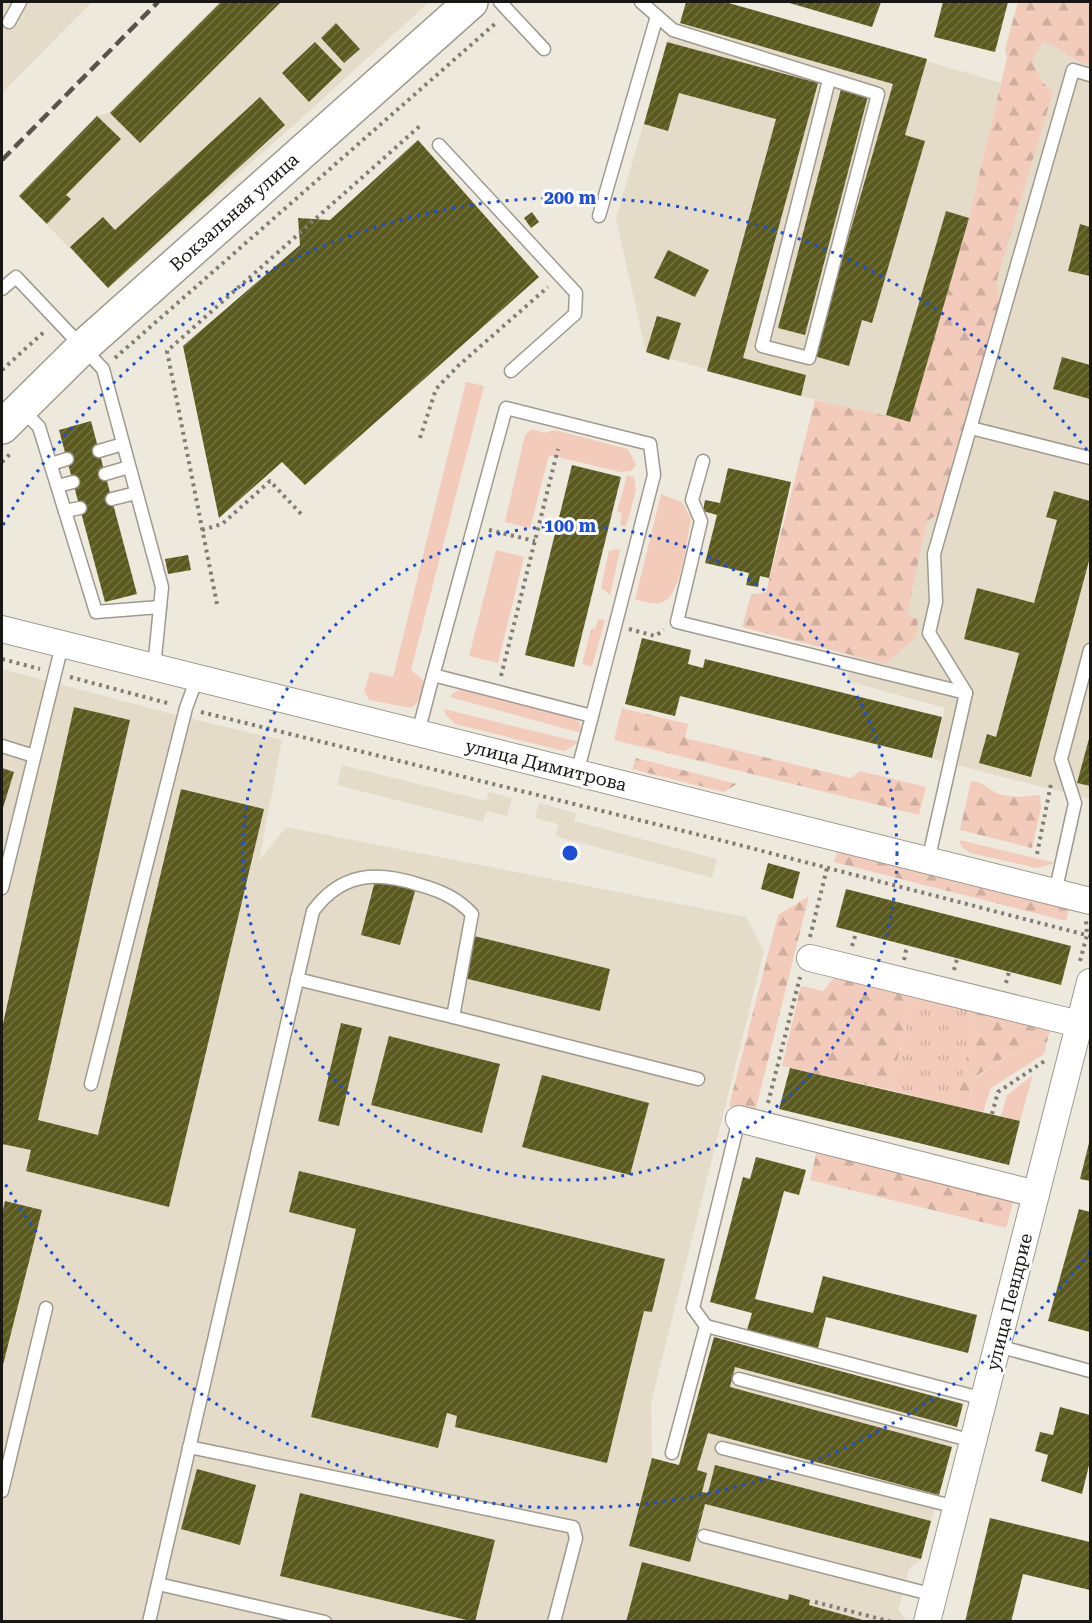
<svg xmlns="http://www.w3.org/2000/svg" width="1092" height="1623" viewBox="0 0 1092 1623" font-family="'Roboto Serif',serif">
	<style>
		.built { fill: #e4dcc9 }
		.grass { fill: #f2cbbb }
		.forest { fill: url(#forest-firs) }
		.park { fill: url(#park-tufts) }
		.building { fill: url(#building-hatch) }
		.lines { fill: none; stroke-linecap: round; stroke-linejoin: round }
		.lane-casing { stroke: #9f9a8f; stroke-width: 15 }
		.street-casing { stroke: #9f9a8f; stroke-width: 28 }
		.secondary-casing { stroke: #9f9a8f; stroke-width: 36 }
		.path { stroke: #817d75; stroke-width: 4; stroke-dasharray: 3 4.5; stroke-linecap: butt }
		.lane { stroke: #fff; stroke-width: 12 }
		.street { stroke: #fff; stroke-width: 26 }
		.secondary { stroke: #fff; stroke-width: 33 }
		.rail { stroke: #57544e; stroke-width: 4.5; stroke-dasharray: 12 6; stroke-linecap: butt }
		.ring { fill: none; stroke: #1d4ed8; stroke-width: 3; stroke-dasharray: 3 6 }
		.labels { text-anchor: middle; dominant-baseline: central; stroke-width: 6; stroke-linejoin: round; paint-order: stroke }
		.street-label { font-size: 18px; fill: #191713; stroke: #fff }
		.centre { fill: #1d4ed8; stroke: #fff; stroke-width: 3 }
		.ring-label { font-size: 18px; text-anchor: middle; font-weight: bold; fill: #1d4ed8; stroke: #fff; stroke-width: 6; stroke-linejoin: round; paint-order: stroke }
	</style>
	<defs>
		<pattern id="forest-firs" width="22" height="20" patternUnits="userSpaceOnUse" patternTransform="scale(1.5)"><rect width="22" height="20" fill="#f2cbbb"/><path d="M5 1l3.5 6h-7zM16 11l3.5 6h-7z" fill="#cfaea0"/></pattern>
		<pattern id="park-tufts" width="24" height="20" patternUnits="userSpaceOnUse" patternTransform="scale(1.5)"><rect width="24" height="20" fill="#f2cbbb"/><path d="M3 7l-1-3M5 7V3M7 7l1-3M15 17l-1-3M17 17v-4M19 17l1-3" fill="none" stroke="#cfaea0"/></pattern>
		<pattern id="building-hatch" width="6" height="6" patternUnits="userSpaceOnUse" patternTransform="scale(1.5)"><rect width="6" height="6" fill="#5a5a1e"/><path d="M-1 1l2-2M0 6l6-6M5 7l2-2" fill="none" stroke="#727244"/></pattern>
	</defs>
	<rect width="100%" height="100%" fill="#eee9dd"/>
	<!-- built -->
	<g class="built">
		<path d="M2,2H92L2,93Z"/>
		<path d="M220,2H429L295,124L108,288L19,196L97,116L109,113Z"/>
		<path d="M686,2H725L1001,83L969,218L910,422L800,396L646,352L616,219L667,42L673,30L680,23Z"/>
		<path d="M1040,2H1090V799L933,759L945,708L847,681L869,583Z"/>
		<path d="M2,669L184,717L282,740L259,861L286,827L746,917L764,951L651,1403L652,1458L679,1465L714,1337L963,1404L921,1559L909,1569L898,1610L905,1617L904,1621H2Z"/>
		<path d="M342,765L486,801L489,792L512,798L507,816L486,811L483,822L337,785Z"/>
		<path d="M539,803L576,813L574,821L717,859L712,878L555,836L558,824L535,818Z"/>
	</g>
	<!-- grass -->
	<g class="grass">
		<path d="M466,382L484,386L411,670L424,681L422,698L411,708L369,700L364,691L370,672L393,677Z"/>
		<path d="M532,429L544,433L555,430L628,449L636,465L631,471L620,472L549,455L530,528L505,522L525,435Z"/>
		<path d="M627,475L634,477L636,490L626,527L620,525L622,513L617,512Z"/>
		<path d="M661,494L682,502L691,519C687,539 681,595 663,602C654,606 643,601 635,600Z"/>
		<path d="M616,549L620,550L610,595L601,588L609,551Z"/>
		<path d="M496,550L524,557L498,663L469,656Z"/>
		<path d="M598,619L605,620L592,667L582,664L591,629H595Z"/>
		<path d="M464,688L574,718L580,723L581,733L450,697L454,692Z"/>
		<path d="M622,708L638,712L630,744L614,740Z"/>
		<path d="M444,709L579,742L564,751L455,724L445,714Z"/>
		<path d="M959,840L1056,863L1037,868L970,853L962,847Z"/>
		<path d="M1047,1042L1044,1054L991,1088L983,1112L967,1108L975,1078L1025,1044Z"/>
		<path d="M1033,1075L1020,1121L1001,1116L1007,1095Z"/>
	</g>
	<!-- forest -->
	<g class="forest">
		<path d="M1018,2H1090V65C1073,61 1060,48 1043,41L1032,61L1043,83L1053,92L996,283L1000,298L940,513L927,521L907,614L918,620L916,637L886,664L742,627L751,595L766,592L815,400L910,421L969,218L1007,58L1005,49Z"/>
		<path d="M638,712L688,724L685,738L851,778L860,771L926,787L919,815L630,744Z"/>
		<path d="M636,758L737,784L724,792L632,769Z"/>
		<path d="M971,781C983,782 986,788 997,793C1010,799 1026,796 1040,795L1041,808L1032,848L960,830Z"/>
		<path d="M838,847L1070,905L1066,921L834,862Z"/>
		<path d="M809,896L755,1112L729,1106L778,915Z"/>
		<path d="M840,971L915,990L890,1090L782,1066L801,986L823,991Z"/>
		<path d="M979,1005L1052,1022L1047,1042L1025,1044L975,1077L967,1108L955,1106Z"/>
		<path d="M817,1150L1014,1199L1006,1228L810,1180Z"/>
	</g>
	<!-- park -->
	<path class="park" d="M915,990L979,1005L955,1106L890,1090Z"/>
	<!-- building -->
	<g class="building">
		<path d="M221,2H281L140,143L110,113Z"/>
		<path d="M686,2H725L927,59L905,135L925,141L872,323L862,320L849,366L814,356L893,84L680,23Z"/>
		<path d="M786,2H881L872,27Z"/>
		<path d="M943,2H1008L995,52L934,37Z"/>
		<path d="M336,23L360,49L344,63L321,38Z"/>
		<path d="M315,42L342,70L309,102L282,73Z"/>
		<path d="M667,42L818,83L743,358L806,375L801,396L707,371L776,119L679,93L668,131L644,124Z"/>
		<path d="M841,89L868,96L805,335L778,328Z"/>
		<path d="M260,97L285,125L108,288L70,247L103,217L115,230Z"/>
		<path d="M97,116L121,139L66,195L71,199L47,224L19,196Z"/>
		<path d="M418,140L539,277L305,485L282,462L219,518L183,346L300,245L298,218L330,220Z"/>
		<path d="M946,211L969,218L910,422L886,415Z"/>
		<path d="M532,212L539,222L531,228L524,218Z"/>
		<path d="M1080,224L1090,227V276L1068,271Z"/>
		<path d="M668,250L709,270L695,297L654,278Z"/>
		<path d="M657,316L681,323L669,360L646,352Z"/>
		<path d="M1062,357L1090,365V399L1053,389Z"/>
		<path d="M91,421L137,594L105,602L59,430Z"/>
		<path d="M572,465L621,477L574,667L525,655Z"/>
		<path d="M728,468L791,482L769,578L760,576L758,587L746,585L749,573L705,563L717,515L703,511L705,500L720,503Z"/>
		<path d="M1054,491L1090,501V557L1031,777L979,763L987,734L996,737L1019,653L964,639L977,588L1034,603L1057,520L1046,517Z"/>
		<path d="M188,555L191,570L168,574L165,559Z"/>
		<path d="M642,638L691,650L688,664L703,668L705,659L942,717L932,758L680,696L675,716L625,704Z"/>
		<path d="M74,707L130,720L38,1120L98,1135L181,789L264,809L169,1207L26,1171L31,1150L2,1144V1028Z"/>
		<path d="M1090,735V786L1077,783Z"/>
		<path d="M2,768L14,772L2,811Z"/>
		<path d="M768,863L800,872L793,899L761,889Z"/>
		<path d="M377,873L417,884L400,945L361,935Z"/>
		<path d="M846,889L1071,946L1061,985L836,927Z"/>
		<path d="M474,936L610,969L600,1011L464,978Z"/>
		<path d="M341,1023L362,1028L339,1126L318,1121Z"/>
		<path d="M389,1036L500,1064L482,1133L371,1105Z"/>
		<path d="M790,1068L1020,1121L1009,1165L779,1109Z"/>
		<path d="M542,1075L649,1103L630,1175L522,1147Z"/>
		<path d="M1090,1139V1181L1080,1179Z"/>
		<path d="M756,1157L806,1170L799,1195L784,1191L755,1299L813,1313L823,1276L977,1315L968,1353L826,1317L818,1348L747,1330L752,1313L710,1302L743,1177L750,1179Z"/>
		<path d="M299,1171L665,1259L652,1312L644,1311L607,1463L455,1427L457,1416L447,1413L438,1448L311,1417L356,1229L289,1212Z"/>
		<path d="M5,1201L42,1210L2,1369V1214Z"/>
		<path d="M1079,1209L1090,1212V1332L1048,1321Z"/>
		<path d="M714,1337L963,1404L957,1427L735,1367L730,1387L952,1447L939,1495L708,1433L697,1470L707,1473L702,1492L708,1493L715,1465L931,1521L921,1559L705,1504L690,1562L629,1546L652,1458L679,1465Z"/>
		<path d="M1060,1407L1090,1415V1461L1082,1494L1041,1481L1048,1455L1035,1451L1040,1432L1053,1435Z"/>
		<path d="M197,1469L256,1485L240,1545L181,1529Z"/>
		<path d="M300,1493L495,1540L475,1622L280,1576Z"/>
		<path d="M990,1518L1090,1542V1590L1023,1574L1011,1622H965Z"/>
		<path d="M642,1562L788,1600L789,1594L810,1600L809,1605L870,1622H626Z"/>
	</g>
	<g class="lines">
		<defs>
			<g id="lane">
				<path d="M500,2L544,49"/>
				<path d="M641,2L673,30L878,94L809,358L762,346L829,80"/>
				<path d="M9,22L20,2"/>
				<path d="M439,145L576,293L575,314L511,371"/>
				<path d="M599,216L657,16"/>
				<path d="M2,289L16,277L103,369L162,587L154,668"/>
				<path d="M21,408L39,427L96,612L160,607"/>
				<path d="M971,428L1090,458"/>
				<path d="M99,451L123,444"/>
				<path d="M703,461L692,500L701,521L677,622L966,693"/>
				<path d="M51,464L67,459"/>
				<path d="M105,474L129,467"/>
				<path d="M58,486L73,482"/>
				<path d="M112,499L136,493"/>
				<path d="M65,511L80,508"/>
				<path d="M418,733L430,687L506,408L650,444L654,475L592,716L433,675"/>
				<path d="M2,746L34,756"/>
				<path d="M577,773L592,716"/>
				<path d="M928,861L966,693L929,633L936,602L934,554L1073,70L1090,75"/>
				<path d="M2,888L62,645"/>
				<path d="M1055,893L1075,803L1061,759L1090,650"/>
				<path d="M297,979L453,1017"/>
				<path d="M91,1084L186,708L197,678"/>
				<path d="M706,1326L984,1399"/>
				<path d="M998,1346L1090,1371"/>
				<path d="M739,1379L973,1441"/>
				<path d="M189,1447L573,1527L576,1538L554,1622"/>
				<path d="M722,1448L956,1507"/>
				<path d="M672,1453L706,1326L693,1308L739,1119"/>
				<path d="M2,1491L46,1308"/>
				<path d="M704,1536L934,1595"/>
				<path d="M158,1584L325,1622"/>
				<path d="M149,1622L313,911C342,872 377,871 420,885C441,891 457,898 472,914L453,1017L698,1079"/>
			</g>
			<g id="street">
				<path d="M2,629L1090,901"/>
				<path d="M810,958L1079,1024"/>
				<path d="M739,1119L1036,1194"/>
				<path d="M927,1622L1090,982"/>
			</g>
			<path id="secondary" d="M2,427L84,346L471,2"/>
		</defs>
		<!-- lane casing -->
		<use href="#lane" class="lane-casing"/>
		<!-- street casing -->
		<use href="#street" class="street-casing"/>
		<!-- secondary casing -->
		<use href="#secondary" class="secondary-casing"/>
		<!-- path -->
		<g class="path">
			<path d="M115,358L497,22"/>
			<path d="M2,370L46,330"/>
			<path d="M420,438L436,389L458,366L548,287"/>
			<path d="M2,462L12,452"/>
			<path d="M202,530L222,524L270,481L302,515"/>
			<path d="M489,530L535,541"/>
			<path d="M217,604L167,351L421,125"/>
			<path d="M629,629L655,636L664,630"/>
			<path d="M2,659L40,669"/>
			<path d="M501,676L558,449"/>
			<path d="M70,677L171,704"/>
			<path d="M201,712L716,839L1090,936"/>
			<path d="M1037,854L1051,784"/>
			<path d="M810,937L827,868"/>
			<path d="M852,946L856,933"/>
			<path d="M904,960L907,946"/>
			<path d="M1080,961L1087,935L1086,921"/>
			<path d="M954,970L957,959"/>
			<path d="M1006,983L1009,972"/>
			<path d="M768,1103L800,977"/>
			<path d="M992,1114L998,1092L1046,1060"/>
			<path d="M815,1602L892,1622"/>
		</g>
		<!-- lane -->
		<use href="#lane" class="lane"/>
		<!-- street -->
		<use href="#street" class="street"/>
		<!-- secondary -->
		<use href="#secondary" class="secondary"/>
		<!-- rail -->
		<path class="rail" d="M2,160L158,2"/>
	</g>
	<!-- distance rings -->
	<g class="ring">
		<circle cx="570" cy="853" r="327"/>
		<path d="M1090 1252A655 655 0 0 1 3 1180M3 525A655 655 0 0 1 1090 454"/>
	</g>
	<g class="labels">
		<!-- street labels -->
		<g class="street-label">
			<text transform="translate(234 212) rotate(-42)">Вокзальная улица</text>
			<text transform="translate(546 765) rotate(14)">улица Димитрова</text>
			<text transform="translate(1009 1302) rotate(-76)">улица Пендрие</text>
		</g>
	</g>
	<circle cx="570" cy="853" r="9" class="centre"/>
	<g class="ring-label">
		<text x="570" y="204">200 m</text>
		<text x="570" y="532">100 m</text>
	</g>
	<!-- border -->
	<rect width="1092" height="1623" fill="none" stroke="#191713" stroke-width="6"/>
</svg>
